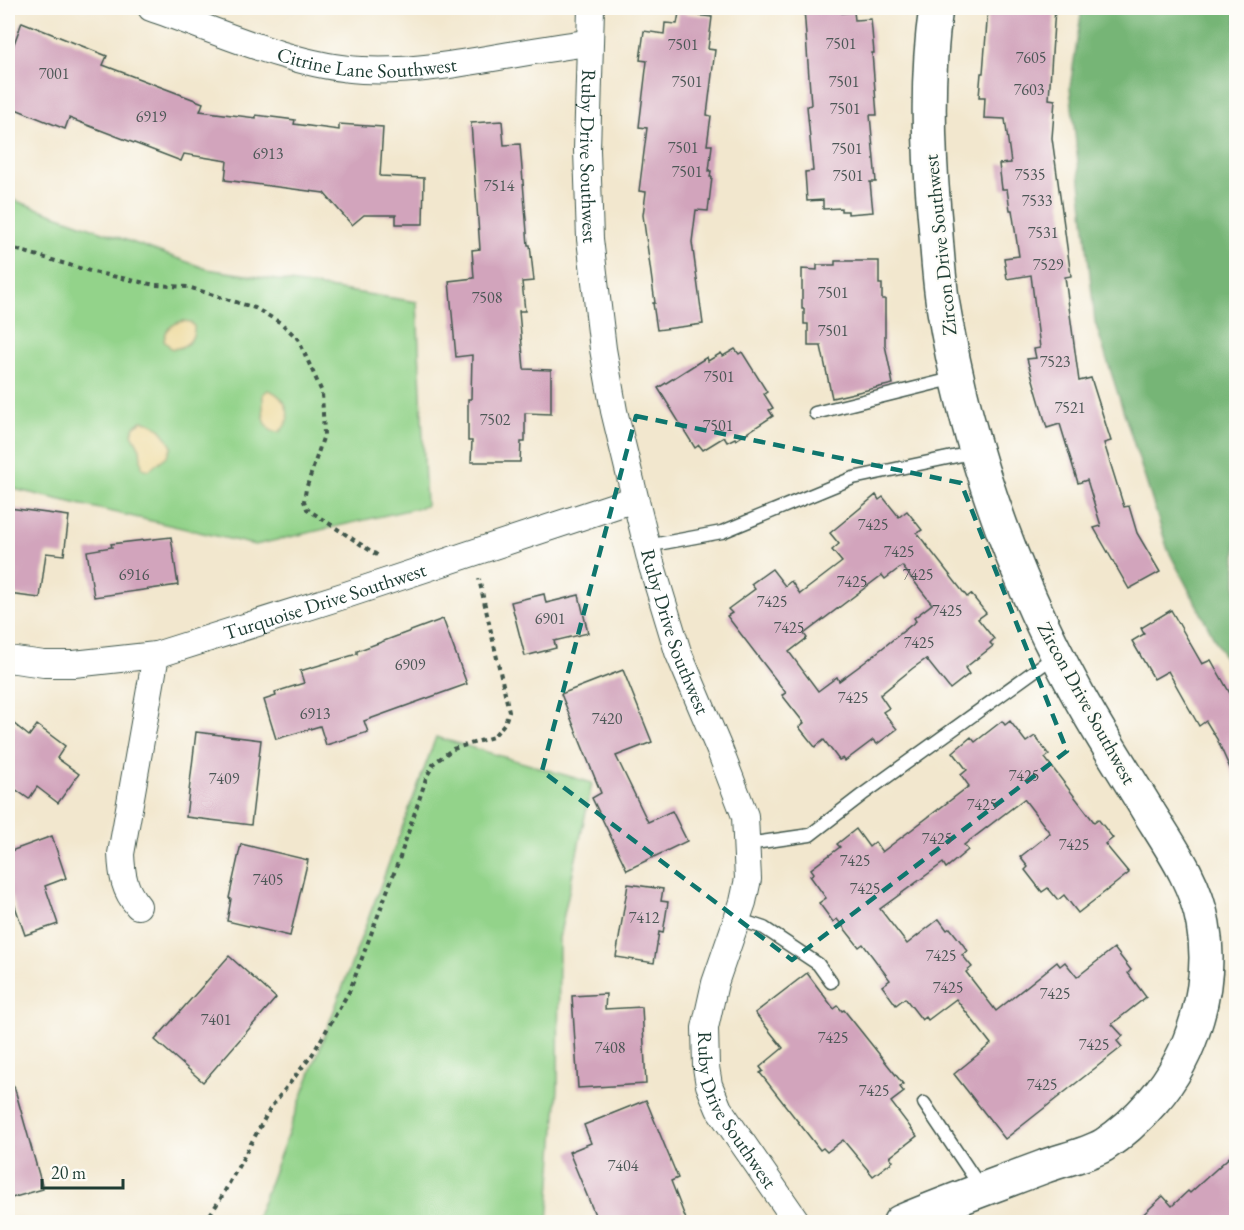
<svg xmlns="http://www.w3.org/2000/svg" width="1244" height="1230" viewBox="0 0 1244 1230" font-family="'EB Garamond',serif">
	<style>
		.green { fill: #93d38a; stroke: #59885f; stroke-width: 1.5 }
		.forest { fill: #76b576; stroke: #4a7955; stroke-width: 1.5 }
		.sand { fill: #eeda9e; stroke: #868c69; stroke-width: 1.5 }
		.building { fill: #d2a4bc; fill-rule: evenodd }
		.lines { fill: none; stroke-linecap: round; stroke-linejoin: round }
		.lane-casing { stroke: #3f564b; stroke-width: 15 }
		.street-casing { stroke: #3f564b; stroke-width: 28 }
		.secondary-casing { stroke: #3f564b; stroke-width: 36 }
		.path { stroke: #3f564b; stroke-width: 4; stroke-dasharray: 4.5 4.5; stroke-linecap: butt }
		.lane { stroke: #fff; stroke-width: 12 }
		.street { stroke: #fff; stroke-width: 26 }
		.secondary { stroke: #fff; stroke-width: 33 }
		.marked { fill: none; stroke: #0f766e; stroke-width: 4.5; stroke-dasharray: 12 8; stroke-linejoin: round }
		.labels { text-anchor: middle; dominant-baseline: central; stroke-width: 4.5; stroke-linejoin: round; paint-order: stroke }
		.number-label { font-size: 16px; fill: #4c5756 }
		.street-label { font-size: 20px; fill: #1f3d34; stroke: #fdfcf7 }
	</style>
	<rect width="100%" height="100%" fill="#fdfcf7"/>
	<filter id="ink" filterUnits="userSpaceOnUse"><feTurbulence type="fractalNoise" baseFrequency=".0167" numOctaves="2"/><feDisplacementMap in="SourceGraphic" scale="12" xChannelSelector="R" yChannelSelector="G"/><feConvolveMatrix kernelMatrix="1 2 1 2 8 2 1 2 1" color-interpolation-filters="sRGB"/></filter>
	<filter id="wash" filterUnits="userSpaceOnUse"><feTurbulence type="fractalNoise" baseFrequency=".008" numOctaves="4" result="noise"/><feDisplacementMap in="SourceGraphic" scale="24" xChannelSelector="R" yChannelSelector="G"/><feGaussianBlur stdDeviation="1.35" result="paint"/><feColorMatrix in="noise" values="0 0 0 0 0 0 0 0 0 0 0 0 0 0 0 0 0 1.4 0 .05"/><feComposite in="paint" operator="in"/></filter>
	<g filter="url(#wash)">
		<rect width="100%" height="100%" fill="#f2e7ce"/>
		<!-- green -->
		<g class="green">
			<path d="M8,198L207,269L417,302L426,506L255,545L18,490L8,485Z"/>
			<path d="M436,737L592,783L559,938L558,1088L548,1222H255Z"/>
		</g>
		<!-- forest -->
		<path class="forest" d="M1082,8H1236V680L1168,550L1095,322L1070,87Z"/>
		<!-- sand -->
		<g class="sand">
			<path d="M183,321L190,322L194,326C195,340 186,348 172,349L164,341C165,329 172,324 183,321Z"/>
			<path d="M268,390C286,395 296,419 279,432C261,434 263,407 263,394Z"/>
			<path d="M142,421C156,421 166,435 172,447L167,456L149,470L142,468L140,449L132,434L134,426Z"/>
		</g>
		<g id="blocks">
			<!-- building -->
			<g class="building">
				<path d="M804,8H835V10H841L842,13L854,12L855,20L871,19L874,53H872L877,115H870L876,182H870L873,212L848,214V211H841V208L823,209V200L807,201L805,172L813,171L807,106L811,105Z"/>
				<path d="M1009,8H1055L1049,99L1055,100L1052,138L1071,276L1065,277L1079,381L1091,378L1111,441L1104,443L1124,507L1129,506L1137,533L1160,572L1129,589L1094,528L1101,526L1087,480L1078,483L1060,424L1047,428L1027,359L1036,358L1034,349L1040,348L1031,275L1007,279L1004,258L1019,256L1012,210H1010L1007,189H1002L999,164L1011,163L1005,119L984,118L985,97H979L981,73H983L988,9L1009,10Z"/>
				<path d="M679,13L712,17L708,49L715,50L707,115L711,116L707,145H712L709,171H711L710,177H712L708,211L696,210L692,242L703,324L657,330L653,303H655L643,215L646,192L639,191L647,128L639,127L647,61L640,60L644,31L664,34L665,23L677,24Z"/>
				<path d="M22,22L107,56L103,65L203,103L200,111L256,118V115L295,120L294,124L339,130V124L383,127L380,176L424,178L423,224H396V215H364L352,225L324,193L225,180L227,161L184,154L181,161L69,118L65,129L8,106V60Z"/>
				<path d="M502,121L504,145L520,144L528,245H530L534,281L522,282L525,311H519L524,369L551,370V414L525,413V442H521L520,462H471L472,441H468V399H471L472,355L456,357L449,281L474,278L472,250L480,249L471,123Z"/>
				<path d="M835,261H879V284H882V299H885V345L893,384L832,398L821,346H808V324H804V309H802V269L817,270V265H835Z"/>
				<path d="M735,349L739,354L742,352L767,392L764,394L773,408L769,410L773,416L736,440L735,438L727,442L724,437L703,450L699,445L695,448L658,388L707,357L708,361L721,353L723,356Z"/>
				<path d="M876,495L879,500L883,497L899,517L907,511L922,530L917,533L967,597L971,594L986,613L978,619L994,639L990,643L993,646L965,668L969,674L950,689L926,659L913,668L880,695L889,708L883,712L897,729L877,744L873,740L845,761L843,758L839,760L824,740L815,747L799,727L804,723L782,695L786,693L727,616L732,613L728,609L755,589L751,584L772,569L785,586L791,581L800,594L842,562L832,550L839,544L830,533ZM902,566L932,604L914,618L916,621L865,662L839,681L837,677L818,691L789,652L807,638L804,634L882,575L885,579Z"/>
				<path d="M9,508L69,516L64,555L46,553L40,598L8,594Z"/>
				<path d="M171,537L178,585L94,597L87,551L112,547L111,544Z"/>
				<path d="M544,594L546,603L579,595L588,633L554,641L556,648L525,656L511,602Z"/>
				<path d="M1171,610L1202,664L1211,660L1236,704V782L1217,739L1206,721L1199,726L1168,671L1154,679L1132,641L1144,634L1141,628Z"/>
				<path d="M443,619L467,684L364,721L368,732L326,745L320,726L276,739L264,700L276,696L275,692L304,683L300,671L357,654V651Z"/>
				<path d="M623,670L652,742L616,756L648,822L672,811L687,841L627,870L592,798L601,793L561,694Z"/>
				<path d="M8,719L29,736L37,725L65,746L57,758L79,774L58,803L37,787L29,799L8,784Z"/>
				<path d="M1002,721L1005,725L1010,721L1026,742L1035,736L1049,755L1045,758L1094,822L1098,819L1113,838L1105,844L1129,873L1078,913L1064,895L1058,900L1048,888L1042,892L1025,870L1028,867L1020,857L1050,833L1024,799L964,845L968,850L946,868L943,863L880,909L907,944L939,919L947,930L950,928L968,951L962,955L972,967L966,972L996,1011L1057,962L1060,966L1065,962L1077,977L1114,948L1131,970L1128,973L1146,997L1112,1024L1123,1036L1117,1041L1122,1047L1005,1139L954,1074L991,1044L956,999L928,1020L926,1017L922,1020L905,998L896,1005L882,986L890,980L863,944L859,947L837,919L833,922L819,903L826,898L810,876L814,873L811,869L840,847L837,844L856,829L869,847L875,842L882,852L969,786L961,775L967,770L953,752L971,737L975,742Z"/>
				<path d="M196,732L261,740L251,825L186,817Z"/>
				<path d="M52,836L66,878L45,886L58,924L25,935L8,886V852Z"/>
				<path d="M241,844L308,860L290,936L227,921L231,899L229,898Z"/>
				<path d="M628,884L663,889L661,901L668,902L663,933L659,932L654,963L616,957Z"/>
				<path d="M229,956L276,998L203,1082L155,1040Z"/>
				<path d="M807,973L834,1009L838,1006L842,1011L844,1010L903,1084L900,1087L904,1092L891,1102L917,1136L890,1157L893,1161L873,1176L843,1140L827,1152L823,1148L820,1150L760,1073L763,1071L760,1067L783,1048L755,1013Z"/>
				<path d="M606,994L605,1009L642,1007L646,1084L578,1088L572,996Z"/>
				<path d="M14,1086L43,1189L8,1199V1087Z"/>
				<path d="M646,1100L678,1178L671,1181L687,1222H598L569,1152L591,1143L584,1125Z"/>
				<path d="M1236,1151V1214L1228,1222H1135L1163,1196L1172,1206L1188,1191L1190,1193Z"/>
			</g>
		</g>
	</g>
	<g filter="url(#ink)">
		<use href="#blocks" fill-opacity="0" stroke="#3f564b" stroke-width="1.5"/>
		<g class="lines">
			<defs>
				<g id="lane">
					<path d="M815,413L956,378"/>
					<path d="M647,546L722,532L853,478L976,452"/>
					<path d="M747,844L810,835L862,795L1055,656"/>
					<path d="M737,919L764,928L818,964L831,982"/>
					<path d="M924,1103L981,1188"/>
				</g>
				<g id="street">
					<path id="s1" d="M151,8C215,30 295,67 362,70C435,74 515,51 589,43"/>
					<path id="s2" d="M591,8L587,150L590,239L603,349L614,411L651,563L678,652L720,751L745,816L748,879L743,902L715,983L705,1028L706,1067L709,1085L719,1109L797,1222"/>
					<path id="s3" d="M8,659L44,664H74L156,655L346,595L635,499"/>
					<path d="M138,906C124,890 122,875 121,854L156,655"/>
				</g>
				<path id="secondary" d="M900,1222C947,1202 995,1185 1043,1167C1061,1160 1087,1155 1104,1145C1121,1134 1140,1116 1153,1101C1193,1056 1214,984 1203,924C1196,883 1172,849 1150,814C1125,772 1098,732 1075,689C1010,570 965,439 943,305C938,274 937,242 934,211C928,143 926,75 936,8"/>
			</defs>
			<!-- lane casing -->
			<use href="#lane" class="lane-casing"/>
			<!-- street casing -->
			<use href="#street" class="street-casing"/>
			<!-- secondary casing -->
			<use href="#secondary" class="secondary-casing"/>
			<!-- path -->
			<g class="path">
				<path d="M8,247L93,272L155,285L188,287L255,308L281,323L298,339L322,392L324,435L306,489L304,501L307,509L380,557"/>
				<path d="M205,1222L221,1198L271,1107L312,1055L350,990L400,857L427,776L434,763L453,749L493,737L505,723L509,711L479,579"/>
			</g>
			<!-- lane -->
			<use href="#lane" class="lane"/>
			<!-- street -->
			<use href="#street" class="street"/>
			<!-- secondary -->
			<use href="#secondary" class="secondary"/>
		</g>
	</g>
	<!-- marked area -->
	<path class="marked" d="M636,416L961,483L1067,751L792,960L542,771Z"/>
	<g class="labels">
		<!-- number labels -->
		<g class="number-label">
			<text x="841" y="43">7501</text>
			<text x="683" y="44">7501</text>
			<text x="1031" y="57">7605</text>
			<text x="54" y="73">7001</text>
			<text x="687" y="81">7501</text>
			<text x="844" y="81">7501</text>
			<text x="1029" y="89">7603</text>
			<text x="845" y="108">7501</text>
			<text x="151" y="116">6919</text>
			<text x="683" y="147">7501</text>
			<text x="847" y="148">7501</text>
			<text x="268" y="153">6913</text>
			<text x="687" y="171">7501</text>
			<text x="1030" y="174">7535</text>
			<text x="848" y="175">7501</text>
			<text x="499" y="185">7514</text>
			<text x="1037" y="200">7533</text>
			<text x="1043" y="232">7531</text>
			<text x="1048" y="264">7529</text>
			<text x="833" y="292">7501</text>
			<text x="487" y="297">7508</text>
			<text x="833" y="330">7501</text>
			<text x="1055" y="361">7523</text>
			<text x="719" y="376">7501</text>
			<text x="1070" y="407">7521</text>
			<text x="495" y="419">7502</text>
			<text x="718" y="425">7501</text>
			<text x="873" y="524">7425</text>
			<text x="899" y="551">7425</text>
			<text x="134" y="574">6916</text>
			<text x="918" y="574">7425</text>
			<text x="852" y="581">7425</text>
			<text x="772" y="601">7425</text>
			<text x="947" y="610">7425</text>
			<text x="550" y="618">6901</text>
			<text x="789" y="627">7425</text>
			<text x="919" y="642">7425</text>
			<text x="410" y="664">6909</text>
			<text x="853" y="697">7425</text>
			<text x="315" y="713">6913</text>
			<text x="607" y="718">7420</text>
			<text x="1024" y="775">7425</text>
			<text x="224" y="778">7409</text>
			<text x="982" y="804">7425</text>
			<text x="937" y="838">7425</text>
			<text x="1074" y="844">7425</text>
			<text x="855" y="860">7425</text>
			<text x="268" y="879">7405</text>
			<text x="865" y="888">7425</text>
			<text x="644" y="917">7412</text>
			<text x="941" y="955">7425</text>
			<text x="948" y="987">7425</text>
			<text x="1055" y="993">7425</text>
			<text x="216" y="1019">7401</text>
			<text x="833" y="1037">7425</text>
			<text x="1094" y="1044">7425</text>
			<text x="610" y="1047">7408</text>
			<text x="1042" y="1084">7425</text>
			<text x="874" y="1090">7425</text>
			<text x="623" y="1165">7404</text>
		</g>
		<!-- street labels -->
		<g class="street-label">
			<text stroke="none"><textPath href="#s1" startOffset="225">Citrine Lane Southwest</textPath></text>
			<text stroke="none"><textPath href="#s2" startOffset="148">Ruby Drive Southwest</textPath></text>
			<text transform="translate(940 245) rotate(-96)">Zircon Drive Southwest</text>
			<text stroke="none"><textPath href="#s3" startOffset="326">Turquoise Drive Southwest</textPath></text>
			<text stroke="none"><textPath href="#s2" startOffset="634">Ruby Drive Southwest</textPath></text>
			<text transform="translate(1087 703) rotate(61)">Zircon Drive Southwest</text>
			<text stroke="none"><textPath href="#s2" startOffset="1140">Ruby Drive Southwest</textPath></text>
		</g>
	</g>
	<!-- margin -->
	<rect width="1244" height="1230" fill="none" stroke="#fdfcf7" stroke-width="30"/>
	<!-- scale -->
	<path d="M42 1179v9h81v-9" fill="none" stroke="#1f3d34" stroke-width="3"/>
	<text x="51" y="1179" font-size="18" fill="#1f3d34" stroke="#fdfcf7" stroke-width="4.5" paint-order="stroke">20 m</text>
</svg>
